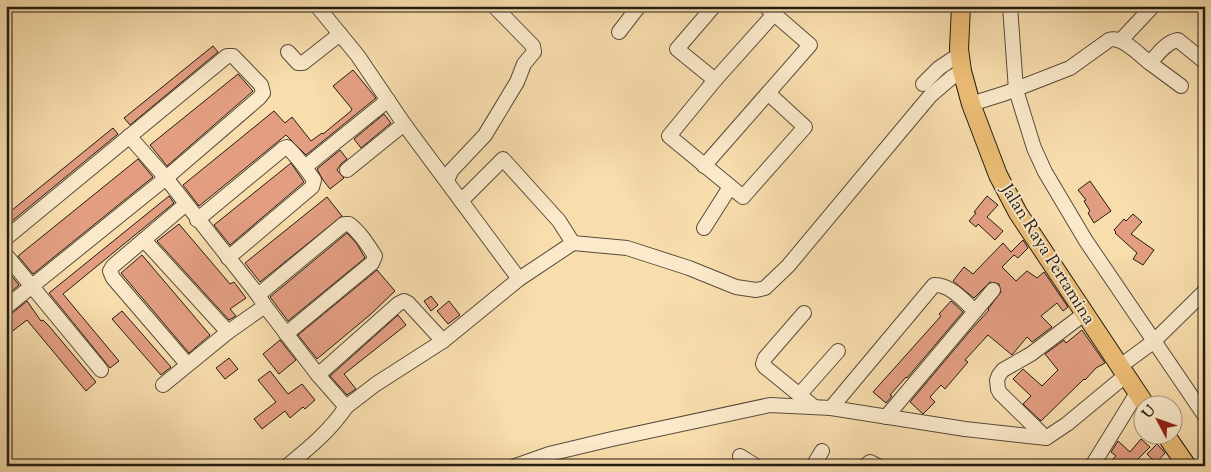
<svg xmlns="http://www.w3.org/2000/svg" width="1211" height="472" viewBox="0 0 1211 472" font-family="'Sorts Mill Goudy',serif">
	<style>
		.building { fill: #e39e82; stroke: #231c13 }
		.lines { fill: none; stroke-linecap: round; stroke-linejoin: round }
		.minor-casing { stroke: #584c3a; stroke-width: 16 }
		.major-casing { stroke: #231c13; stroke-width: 20 }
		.minor { stroke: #fae9ca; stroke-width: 14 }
		.major { stroke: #ecbe76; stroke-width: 18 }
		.labels { text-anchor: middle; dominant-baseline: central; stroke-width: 4; stroke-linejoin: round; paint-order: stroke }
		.street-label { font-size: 18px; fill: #231c13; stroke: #fae9ca }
	</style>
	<rect width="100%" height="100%" fill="#f8ddad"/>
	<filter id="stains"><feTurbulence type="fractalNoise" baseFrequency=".004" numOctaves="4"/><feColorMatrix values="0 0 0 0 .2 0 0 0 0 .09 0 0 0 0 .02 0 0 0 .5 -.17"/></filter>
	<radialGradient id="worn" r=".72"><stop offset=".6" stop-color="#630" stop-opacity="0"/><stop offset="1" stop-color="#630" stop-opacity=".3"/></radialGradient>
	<!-- building -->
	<g class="building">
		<path d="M213,46L218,52L130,125L124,118Z"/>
		<path d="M353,70L376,98L306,155L286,135L199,206L183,185L274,111L285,123L292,117L311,141L322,133L323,134L351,111L352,109L333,86Z"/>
		<path d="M238,74L253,91L167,166L150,145Z"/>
		<path d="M384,114L391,123L361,148L354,139Z"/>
		<path d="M113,128L118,134L6,226V215Z"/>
		<path d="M340,150L347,159L341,164L337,170L344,178L330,189L323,180L317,169Z"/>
		<path d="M138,159L153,177L33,274L18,256Z"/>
		<path d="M291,163L304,182L230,245L214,225Z"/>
		<path d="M1090,181L1111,211L1094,223L1088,213L1090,211L1084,201L1086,200L1078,190Z"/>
		<path d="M169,196L174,203L63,294L119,361L110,368L49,293Z"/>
		<path d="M987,196L998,205L987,217L1003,231L995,240L978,224L976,227L969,221L976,213L974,212Z"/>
		<path d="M327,197L342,216L260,282L245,263Z"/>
		<path d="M1133,214L1142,222L1131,234L1154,250L1143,265L1133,259L1137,253L1115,233L1116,232L1114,230L1124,219L1126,221Z"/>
		<path d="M179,224L230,284L234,282L246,298L230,309L236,316L229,320L157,241Z"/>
		<path d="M347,233L357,244L365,258L288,321L270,297Z"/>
		<path d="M1023,240L1028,248L1018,258L1014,255L1002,267L1016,281L1027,271L1037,278L1044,272L1068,307L1063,311L1057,303L1041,316L1052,327L1032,342L1027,337L1012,355L988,335L965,360L968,362L945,389L941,385L930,397L935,402L923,414L910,402L970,331L989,310L988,309L1001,292L999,284L990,282L974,298L953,281L964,267L973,274L1003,243L1011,252Z"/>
		<path d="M142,255L210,335L189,353L121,273Z"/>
		<path d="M6,269L19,285L6,296Z"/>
		<path d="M377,270L395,291L371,314L317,359L298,335Z"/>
		<path d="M431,296L438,305L431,311L424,301Z"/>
		<path d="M27,301L41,321L43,320L49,326L96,382L86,391L27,320L6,336V316L11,314Z"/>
		<path d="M449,301L460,315L448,324L437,311Z"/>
		<path d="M951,301L963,312L907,378L906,377L890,395L892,396L886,403L873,392L941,316L939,314Z"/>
		<path d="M122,311L171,367L161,375L112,319Z"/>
		<path d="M398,315L406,325L344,374L356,389L347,395L330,376Z"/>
		<path d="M1082,330L1105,363L1096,368L1085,380L1084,379L1041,421L1023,404L1031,396L1013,379L1023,369L1042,386L1058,370L1045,354L1064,340L1066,343Z"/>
		<path d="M280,340L296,360L279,374L263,354Z"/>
		<path d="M229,358L238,369L225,379L216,368Z"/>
		<path d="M270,371L288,394L302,384L315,400L305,409L303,407L290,418L285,411L262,429L254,419L276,402L258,380Z"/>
		<path d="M1141,439L1150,447L1131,466H1106L1116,456L1111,452L1118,441L1130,452Z"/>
		<path d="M1157,444L1165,453L1156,463L1147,454Z"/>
	</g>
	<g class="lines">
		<defs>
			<g id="minor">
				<path d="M317,6L358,56L404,124L519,279"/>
				<path d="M714,6L677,49L715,80"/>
				<path d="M1010,6L1016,90L1034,148L1045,172L1086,241L1205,416"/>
				<path d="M619,32L639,6"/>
				<path d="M1121,40L1153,6"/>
				<path d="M288,52L298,63H303L340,34"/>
				<path d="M1150,63L1181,86"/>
				<path d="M923,84L939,68L960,54"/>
				<path d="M768,93L805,127L743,197L669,136L715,80L774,14"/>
				<path d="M971,104L1006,93L1070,68L1109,40C1122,35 1139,55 1150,63C1157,55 1166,42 1178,40L1205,62"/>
				<path d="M129,136L166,178L258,295L265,306L318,375L346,407C330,431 309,448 287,466"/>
				<path d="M704,166L810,45L765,6"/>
				<path d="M305,167L388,100"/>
				<path d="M347,170L404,124"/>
				<path d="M447,181L451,171L485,135L517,82L524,64L534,52L533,46L494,6"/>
				<path d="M186,204L113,266L110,271L113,278L187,364"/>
				<path d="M197,220L284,148L287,147C298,157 306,169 314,180L312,187L228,258"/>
				<path d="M704,228L730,187"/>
				<path d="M6,238L227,56H233L261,85L263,93L259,98L166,178L6,307"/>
				<path d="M144,240L228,332"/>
				<path d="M573,243L627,248L689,268L736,287L756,290L765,288L788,266L930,96L951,78L962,71"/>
				<path d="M6,255L101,370"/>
				<path d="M258,295L344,224H349C360,232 368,245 375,256L372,263L286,334"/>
				<path d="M804,313L765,358L763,364L765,367L813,406"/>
				<path d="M443,341L519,279L573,243L559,221L503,159L461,201"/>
				<path d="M1119,367L1153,342L1205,291"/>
				<path d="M318,375L398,304L404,301L408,303L443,341L376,384L346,407"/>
				<path d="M163,385L228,332L265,306"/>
				<path d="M800,394L838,351"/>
				<path d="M831,408L934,285C950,284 964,301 975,311"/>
				<path d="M886,417L993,290"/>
				<path d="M1046,438L1000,393L998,389L997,380L999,375L1003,370L1031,354L1084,314"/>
				<path d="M740,456L756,466"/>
				<path d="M515,466L549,454L612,439L770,405L831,408L965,429L1046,438L1067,424L1125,376"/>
				<path d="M813,466L822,451"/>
				<path d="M865,466L870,462L878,466"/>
				<path d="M1092,466L1137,393"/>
			</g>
			<g id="major">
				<path d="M961,6L959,49L962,71L971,104L998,175L1018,213L1145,404"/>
				<path d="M1165,434L1187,466"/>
			</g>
		</defs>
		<!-- minor casing -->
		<use href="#minor" class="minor-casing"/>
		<!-- major casing -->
		<use href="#major" class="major-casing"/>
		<!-- minor -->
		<use href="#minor" class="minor"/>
		<!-- major -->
		<use href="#major" class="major"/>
	</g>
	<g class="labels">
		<!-- street labels -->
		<g class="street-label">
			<text transform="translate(1047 255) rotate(58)">Jalan Raya Pertamina</text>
		</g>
	</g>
	<!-- margin -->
	<rect width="1211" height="472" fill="none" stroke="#f8ddad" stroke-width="25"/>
	<rect x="8" y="8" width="1196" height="457" fill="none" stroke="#231c13" stroke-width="2.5"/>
	<rect x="12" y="12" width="1186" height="447" fill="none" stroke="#231c13"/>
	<!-- north arrow -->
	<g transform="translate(1158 420) rotate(311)"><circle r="24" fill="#fae9ca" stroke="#a49781"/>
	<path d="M0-4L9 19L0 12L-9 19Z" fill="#8f2418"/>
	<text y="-8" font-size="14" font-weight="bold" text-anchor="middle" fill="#231c13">U</text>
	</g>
	<rect width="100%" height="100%" filter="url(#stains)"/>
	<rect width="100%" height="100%" fill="url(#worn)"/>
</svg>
